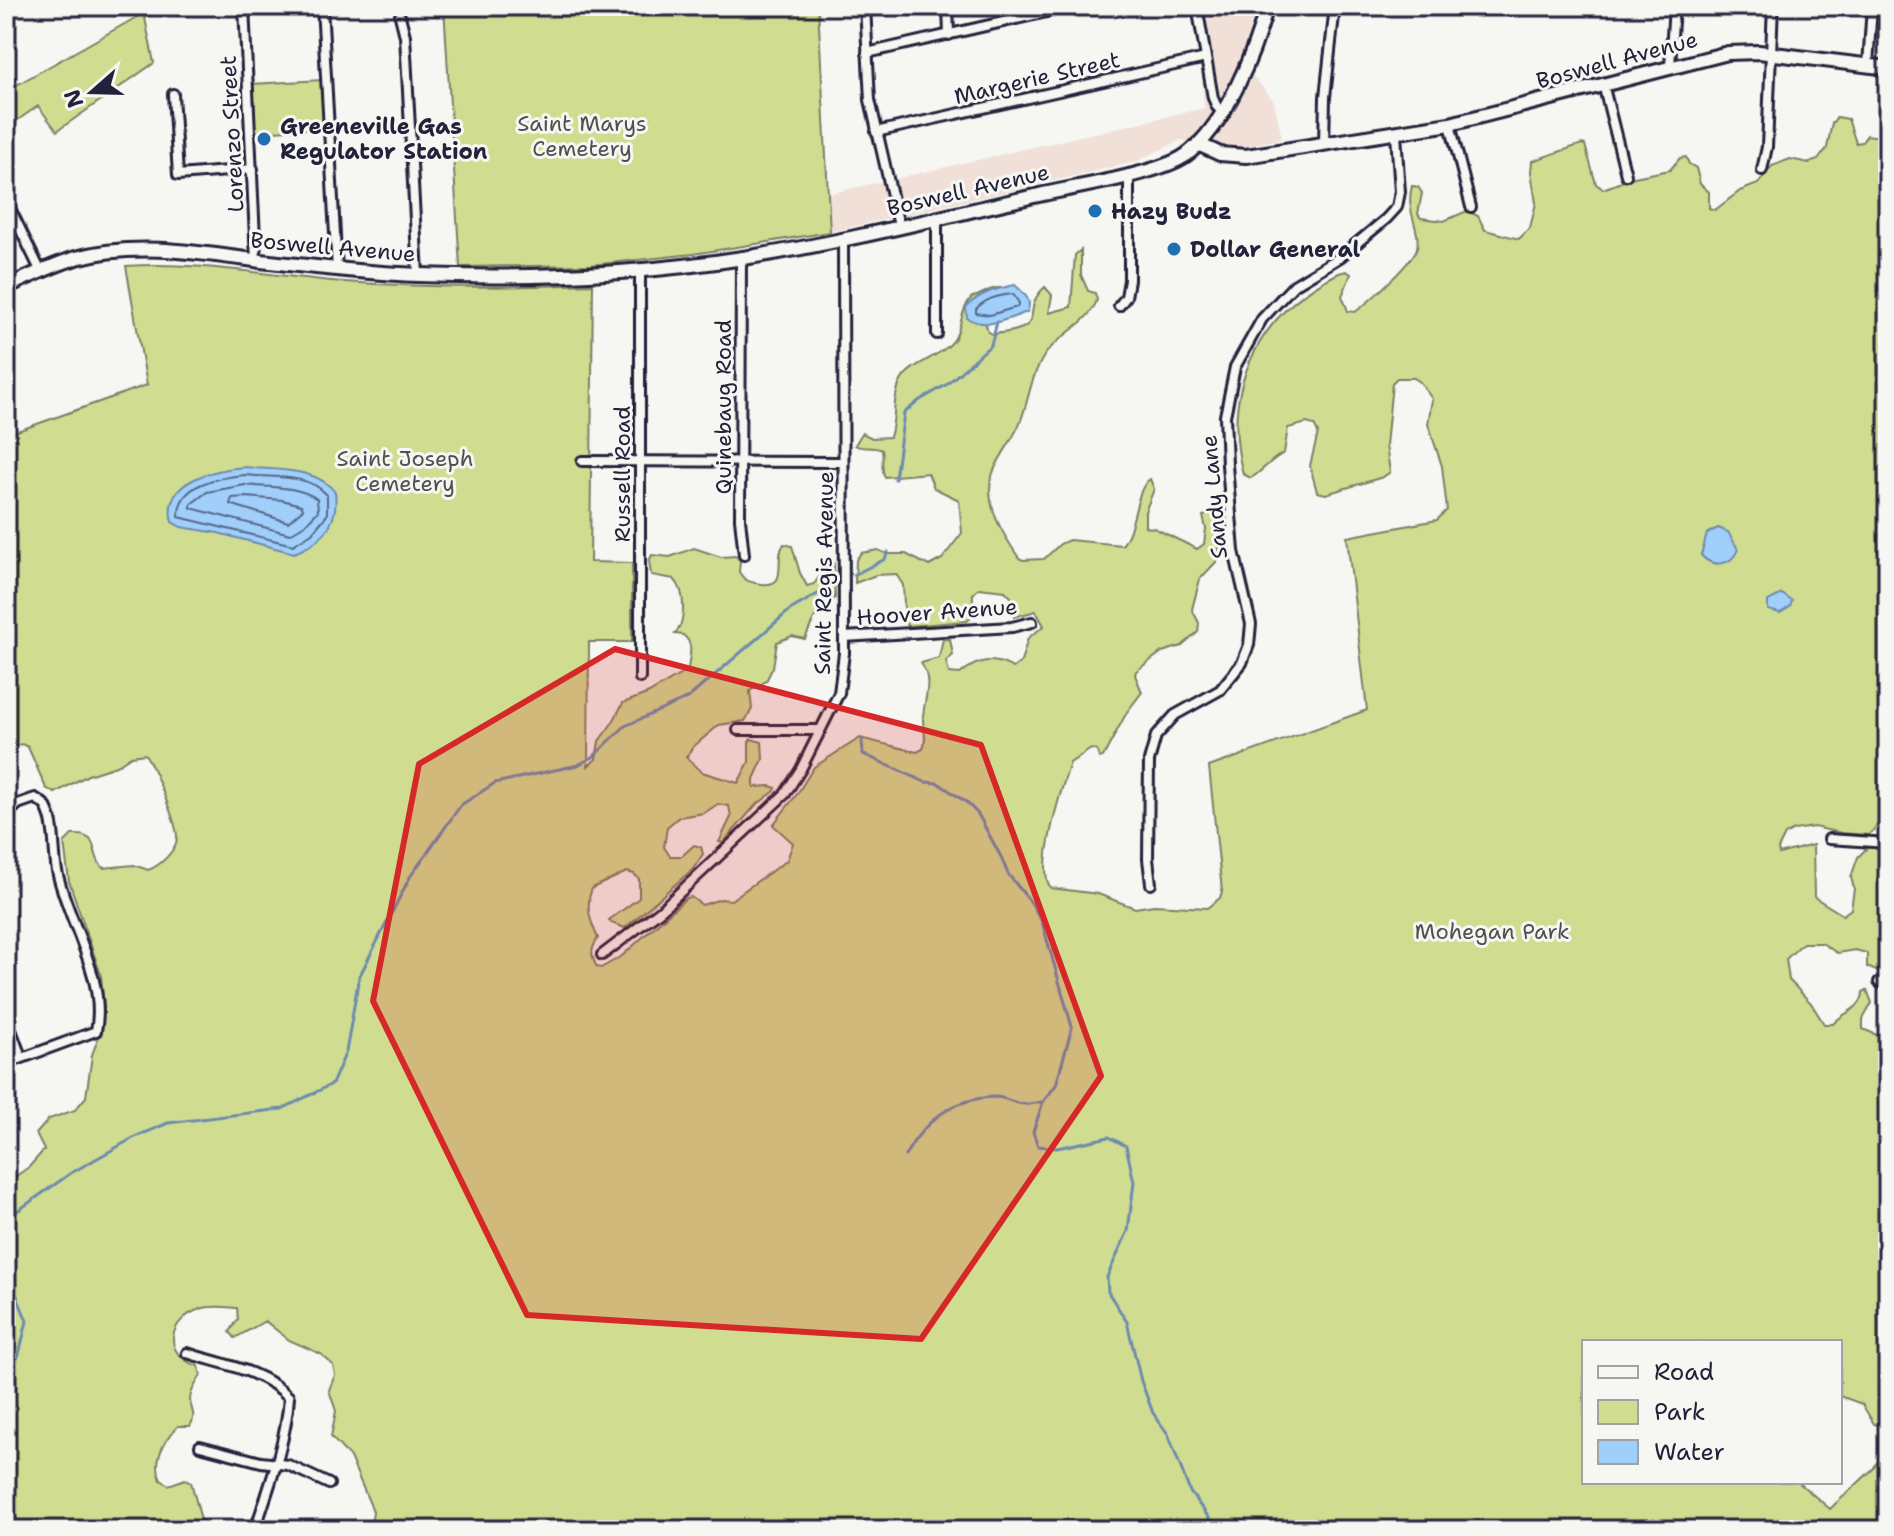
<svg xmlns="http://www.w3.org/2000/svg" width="1894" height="1536" viewBox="0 0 1894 1536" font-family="'Shantell Sans',sans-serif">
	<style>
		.built { fill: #f1e0d8 }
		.green { fill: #d0dd90; stroke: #798066; stroke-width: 2; fill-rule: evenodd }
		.water { fill: #a0cffc; stroke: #6e8aaf; stroke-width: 2 }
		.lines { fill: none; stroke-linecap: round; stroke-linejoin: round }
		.shore { stroke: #546788; stroke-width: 2 }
		.stream { stroke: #6e8aaf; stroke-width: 3 }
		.street-casing { stroke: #22223b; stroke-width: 14 }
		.secondary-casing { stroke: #22223b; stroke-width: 18 }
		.street { stroke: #f6f6f2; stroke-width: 8 }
		.secondary { stroke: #f6f6f2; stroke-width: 12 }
		.marked { fill: #d62828; fill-opacity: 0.2; stroke: #d62828; stroke-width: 6; stroke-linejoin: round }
		.poi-dot { fill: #1f6fb2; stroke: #f6f6f2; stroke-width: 3 }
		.labels { text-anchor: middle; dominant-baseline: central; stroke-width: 6; stroke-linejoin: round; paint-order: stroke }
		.street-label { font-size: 22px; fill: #22223b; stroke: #f6f6f2 }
		.park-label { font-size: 22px; fill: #4e5150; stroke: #f6f6f2 }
		.poi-label { font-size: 22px; font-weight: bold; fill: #22223b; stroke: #f6f6f2; text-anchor: start }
	</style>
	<rect width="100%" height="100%" fill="#f6f6f2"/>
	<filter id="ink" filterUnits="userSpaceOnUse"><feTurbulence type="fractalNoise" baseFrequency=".0125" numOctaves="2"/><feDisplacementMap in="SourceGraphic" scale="16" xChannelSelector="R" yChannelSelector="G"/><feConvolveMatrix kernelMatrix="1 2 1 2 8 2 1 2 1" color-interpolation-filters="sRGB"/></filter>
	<g filter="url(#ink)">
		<!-- built -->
		<path class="built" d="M1197,6H1256L1241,62L1274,101L1282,139L1236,148L1181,140L1135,162L830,232L828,194L1204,108Z"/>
		<!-- green -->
		<g class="green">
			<path d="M444,6H818L830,232L693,254L591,265L460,267Z"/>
			<path d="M144,13L154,63L57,131L38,106L6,128V91Z"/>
			<path d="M322,80L325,128L254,132L252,84Z"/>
			<path d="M1837,117L1848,119L1856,143L1862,142L1867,135L1888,138V807C1880,816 1878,829 1868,835L1841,833L1814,827L1794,830L1785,835L1778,849L1779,854L1813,845L1814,897L1843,915L1851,909L1854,889L1851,877L1858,857L1867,848L1872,847L1888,854V976L1867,967V953L1855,950L1837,953L1822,943H1803L1786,959L1789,980L1811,1003L1824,1024H1833C1843,1012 1863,1009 1863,992L1867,990L1872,1003L1863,1019V1029L1888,1040V1428L1874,1424L1862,1404L1840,1396V1342H1584V1482H1798L1830,1509L1873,1469L1888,1446V1530H358L372,1519L373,1511L350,1457L331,1437L336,1411L329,1390L335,1375L333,1365L321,1354L289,1340L265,1321L235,1338L230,1332L238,1319L237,1308C226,1307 211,1305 200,1309C168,1320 161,1354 198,1366L201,1374C198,1383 190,1389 190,1400C191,1411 197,1415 190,1426H178C164,1441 152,1460 161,1480L169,1485L185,1479L191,1482L200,1516L201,1530H6V1183L29,1167L44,1150L36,1134L49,1119L75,1110L86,1097L92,1055L101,1030L104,1008L101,975L69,881L64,843L72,835C102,833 89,854 103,868L134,865L148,870C160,866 176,851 177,838C178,825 153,766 145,754L131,756L116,766L88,775L55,793L46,788L28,747L22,744L6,748V435L147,385L126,266C199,261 271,276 344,282C427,288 509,288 593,284L590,562L632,563V642H589L588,766L596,759L599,741L613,722L623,703L649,693L688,670C689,657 695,644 683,635L675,634C686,622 686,591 674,579L651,575L649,561L652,555L670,557L694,548L721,557L736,556L740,561L739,572C744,580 747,581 755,583C793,591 772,560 784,544L792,546L800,573L807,586L814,584L828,565L834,563L835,598L814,618L805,639L792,636L777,642L773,667L766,681L750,691L752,709L745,721L719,725L693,747L686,757L702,772L738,783L749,762V742L751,739L762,742L763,759L754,779V787L770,786L776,788L775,791L755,806L723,843L719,842L731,817L729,806L718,804L704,813L679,817L667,827L664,847L670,856H682L694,845L701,847L703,854L693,869L625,928L611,923L609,920L639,898V879L634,874L627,872L592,888C585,906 590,921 598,938C591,949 590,955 597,967L601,968L622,956L686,898L691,897L702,905L721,899L731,900L787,860L793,843L773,825L797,794L814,767L860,738L917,752L923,749C928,736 922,728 923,716C925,696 933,681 921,663L939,658L943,639H950L953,655L946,661L949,673L960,674C977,660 992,656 1013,668L1021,662L1028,638L1044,626L1036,611L1014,617L1011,597L1005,591L979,588L973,594L972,617L967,621L909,626L905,623L903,585L896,574L876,575L855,583L856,560L861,553L878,550L887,554H906L929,566L942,559L962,533L959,500L934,488L928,473L885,477C880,469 884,459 882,450C872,445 862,450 855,445L862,433L872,438L890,437C896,420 892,397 901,381C911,362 945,356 955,338C962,325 961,309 972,297C982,296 989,287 999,288L985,322L988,332L992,334C1054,329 1017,312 1045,287L1052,295L1049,313L1071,307L1075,255L1081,250V275L1088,291L1095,293L1097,300C1089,323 1062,333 1047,352C1031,373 1030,396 1021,420C1015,437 1003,451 995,468C980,499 1002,533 1019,558L1023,560L1044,559L1060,544L1069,540L1122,545C1136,529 1135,488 1150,479L1154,489L1145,512V527L1154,528L1197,549L1204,544L1206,529L1203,516L1211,514L1218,519L1220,538L1217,561L1200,579L1192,609L1199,623L1198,632L1182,646L1162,652L1136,671L1135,675L1142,692L1127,712L1103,757L1099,758L1097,751L1091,749L1070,763C1062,787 1035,871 1051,888L1098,894L1135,908L1154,905L1207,908L1220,898L1222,891L1209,767L1367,710L1347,537L1437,520L1447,510L1442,466L1428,424L1432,399L1420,382L1414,378H1397L1392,383L1386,446L1390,472L1383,477L1326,494L1317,492L1310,466L1318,433L1314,425L1307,423L1288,428L1284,453C1271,459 1264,470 1251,478L1243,474C1220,388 1260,311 1339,273L1346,271L1351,274L1342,296L1348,311L1355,312C1367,304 1414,261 1417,248C1421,229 1405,212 1412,186L1418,187L1422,193L1418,214L1421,218L1444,221L1467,211L1478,216L1485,230L1519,239L1530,228L1536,203L1531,172L1532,161L1582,144L1585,145L1596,184L1603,189L1634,177L1670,170L1680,158L1686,157L1689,164L1696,168L1700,184L1709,192V208L1715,210L1740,191L1758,184L1772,166L1790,159L1809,163L1818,160L1827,148L1832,123ZM1718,528L1728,533L1738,551C1726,564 1714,569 1701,555L1708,533Z"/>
		</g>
		<!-- water -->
		<g class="water">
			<path d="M1015,285C1024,294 1033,300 1027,312C1008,319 986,330 967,318L966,307C980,293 995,289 1015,285Z"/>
			<path d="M246,467C274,471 315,466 335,492C339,522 323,542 294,553L218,533L181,527L172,522C161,480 216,469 246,467Z"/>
			<path d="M1718,528L1728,532L1738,549C1732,566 1712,568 1701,555L1707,534Z"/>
			<path d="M1782,594L1792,601L1790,607L1780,613L1768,610V601Z"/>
		</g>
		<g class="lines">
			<!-- shore -->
			<g class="shore">
				<path d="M1013,294L1019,303L1017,307L990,315L976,313V309C985,299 1000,295 1013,294Z"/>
				<path d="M245,475C270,478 309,473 327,495V515L312,533L293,545L179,517C177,483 220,477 245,475Z"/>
				<path d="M245,485C269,488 297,485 317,499L318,511L305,525L290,534L191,508V504L207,492Z"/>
				<path d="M245,497L282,500L301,505L303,509L288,522L230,504L232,498Z"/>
			</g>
			<!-- stream -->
			<g class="stream">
				<path d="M895,479L904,413L920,400L946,385L991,345L997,322"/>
				<path d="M854,575L885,559L888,552"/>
				<path d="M862,740L863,754L925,782L938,783L966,802L978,814L1001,857L1008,874L1032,904L1042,922L1072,1027L1056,1085L1043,1102L1033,1132L1038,1146L1057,1148L1109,1137L1126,1146L1134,1182L1128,1231L1107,1277L1108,1292L1127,1322L1141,1381L1153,1413L1168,1434L1190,1492L1218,1530"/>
				<path d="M905,1156C924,1121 953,1098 995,1097C1005,1097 1014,1104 1025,1104C1031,1105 1037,1102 1043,1102"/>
				<path d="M6,1219L71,1173L135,1137L168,1123L282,1109L332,1084L346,1052L359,977L410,877L461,805L495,783L578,765L593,757L625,726L688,698L790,610L835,584"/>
				<path d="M6,1256L10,1279L27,1321L19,1354L6,1381"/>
			</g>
			<defs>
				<g id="street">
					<path d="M244,6L256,260"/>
					<path d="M322,6L337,270"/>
					<path d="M865,6L870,100L899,226"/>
					<path d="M948,6L949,35"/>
					<path d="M1197,6L1213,98L1217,107L1222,111"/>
					<path d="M400,16L405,36L418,275"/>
					<path d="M867,53L1073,6"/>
					<path d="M1868,65L1872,6"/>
					<path d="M1670,66L1674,6"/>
					<path d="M1603,84L1626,175"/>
					<path d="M173,94L178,175L253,169"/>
					<path d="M1450,124L1471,207"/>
					<path d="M876,132L1206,58"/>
					<path d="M1324,145L1325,97L1335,6"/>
					<path d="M1762,170L1767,147L1773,6"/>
					<path d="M6,200L41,272"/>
					<path d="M741,258L740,519L744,555"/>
					<path d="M1119,306L1126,297L1129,280V174"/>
					<path d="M937,334V217"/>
					<path d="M582,461L843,462"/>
					<path d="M844,637L1012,627L1032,622"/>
					<path d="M640,678V270"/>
					<path d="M738,730H820"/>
					<path d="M6,815L18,804L35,798C41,802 46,804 48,811C56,829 53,852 57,871C68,923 107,977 96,1031L6,1064"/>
					<path d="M1829,839L1888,843"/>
					<path d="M1151,884L1148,859L1149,761L1156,736L1175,715L1220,690L1242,663L1249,645L1251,624L1234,551L1227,465L1225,416L1235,367L1262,319L1294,285L1340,257L1386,219L1397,207L1400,192L1396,134"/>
					<path d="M602,955L661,910L785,794L801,769L839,693L844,653L843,238"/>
					<path d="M1879,982L1888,985"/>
					<path d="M6,1016L21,1057"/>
					<path d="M187,1353C221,1364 263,1370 289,1397C286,1442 269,1487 255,1530"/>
					<path d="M200,1446L261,1462L288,1465L329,1484"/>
				</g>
				<g id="secondary">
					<path d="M1198,144L1220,154L1246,156L1450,124L1728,53L1759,52L1888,68"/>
					<path d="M6,287C29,277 52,265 76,258C136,241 201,253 261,261C314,267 366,273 419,275C527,279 635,275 743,258C842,243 941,217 1039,195C1074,187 1160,174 1186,155C1226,126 1254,53 1267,6"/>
				</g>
			</defs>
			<!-- street casing -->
			<use href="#street" class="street-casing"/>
			<!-- secondary casing -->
			<use href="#secondary" class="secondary-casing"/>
			<!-- street -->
			<use href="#street" class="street"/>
			<!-- secondary -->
			<use href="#secondary" class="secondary"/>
		</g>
	</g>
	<!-- marked area -->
	<path class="marked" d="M615,649L981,745L1101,1076L921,1339L527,1315L373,1001L419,764Z"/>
	<!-- markers -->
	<g class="poi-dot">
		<circle cx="264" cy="139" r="8"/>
		<circle cx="1095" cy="211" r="8"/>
		<circle cx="1174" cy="249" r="8"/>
	</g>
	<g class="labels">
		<!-- street labels -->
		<g class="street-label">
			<text transform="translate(1617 60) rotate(-15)">Boswell Avenue</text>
			<text transform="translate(1037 78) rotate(-13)">Margerie Street</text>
			<text transform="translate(232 134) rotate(-93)">Lorenzo Street</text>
			<text transform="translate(968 190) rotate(-13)">Boswell Avenue</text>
			<text transform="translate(333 247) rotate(5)">Boswell Avenue</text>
			<text transform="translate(723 407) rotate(-90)">Quinebaug Road</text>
			<text transform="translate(622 474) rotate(-90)">Russell Road</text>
			<text transform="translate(1214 497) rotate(-95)">Sandy Lane</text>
			<text transform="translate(824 573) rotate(-89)">Saint Regis Avenue</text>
			<text transform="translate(937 612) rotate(-4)">Hoover Avenue</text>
		</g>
		<!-- park labels -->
		<g class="park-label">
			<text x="582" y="123">Saint Marys<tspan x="582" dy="25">Cemetery</tspan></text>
			<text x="405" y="458">Saint Joseph<tspan x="405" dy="25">Cemetery</tspan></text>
			<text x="1492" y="931">Mohegan Park</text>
		</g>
		<!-- poi labels -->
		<g class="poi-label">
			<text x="280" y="126">Greeneville Gas<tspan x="280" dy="25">Regulator Station</tspan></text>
			<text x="1111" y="211">Hazy Budz</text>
			<text x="1190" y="249">Dollar General</text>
		</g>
	</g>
	<!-- margin -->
	<rect width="1894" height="1536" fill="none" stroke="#f6f6f2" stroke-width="32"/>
	<rect x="16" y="16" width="1862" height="1504" fill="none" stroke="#22223b" stroke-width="3" filter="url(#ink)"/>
	<!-- legend -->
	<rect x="1582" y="1340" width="260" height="144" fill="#f6f6f2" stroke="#a1a1a9" stroke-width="2"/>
	<rect x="1598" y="1366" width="40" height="12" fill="#f6f6f2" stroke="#a1a1a9" stroke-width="2"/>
	<text x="1654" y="1380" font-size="24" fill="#22223b">Road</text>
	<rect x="1598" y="1400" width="40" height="24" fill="#d0dd90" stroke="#a1a1a9" stroke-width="2"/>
	<text x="1654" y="1420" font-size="24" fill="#22223b">Park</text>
	<rect x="1598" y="1440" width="40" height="24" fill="#a0cffc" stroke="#a1a1a9" stroke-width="2"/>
	<text x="1654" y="1460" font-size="24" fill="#22223b">Water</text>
	<!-- north arrow -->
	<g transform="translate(92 92) rotate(250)" stroke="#f6f6f2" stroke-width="6" paint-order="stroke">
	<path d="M0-6L14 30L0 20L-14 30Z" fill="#22223b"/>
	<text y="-12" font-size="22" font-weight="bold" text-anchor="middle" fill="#22223b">N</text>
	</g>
</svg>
